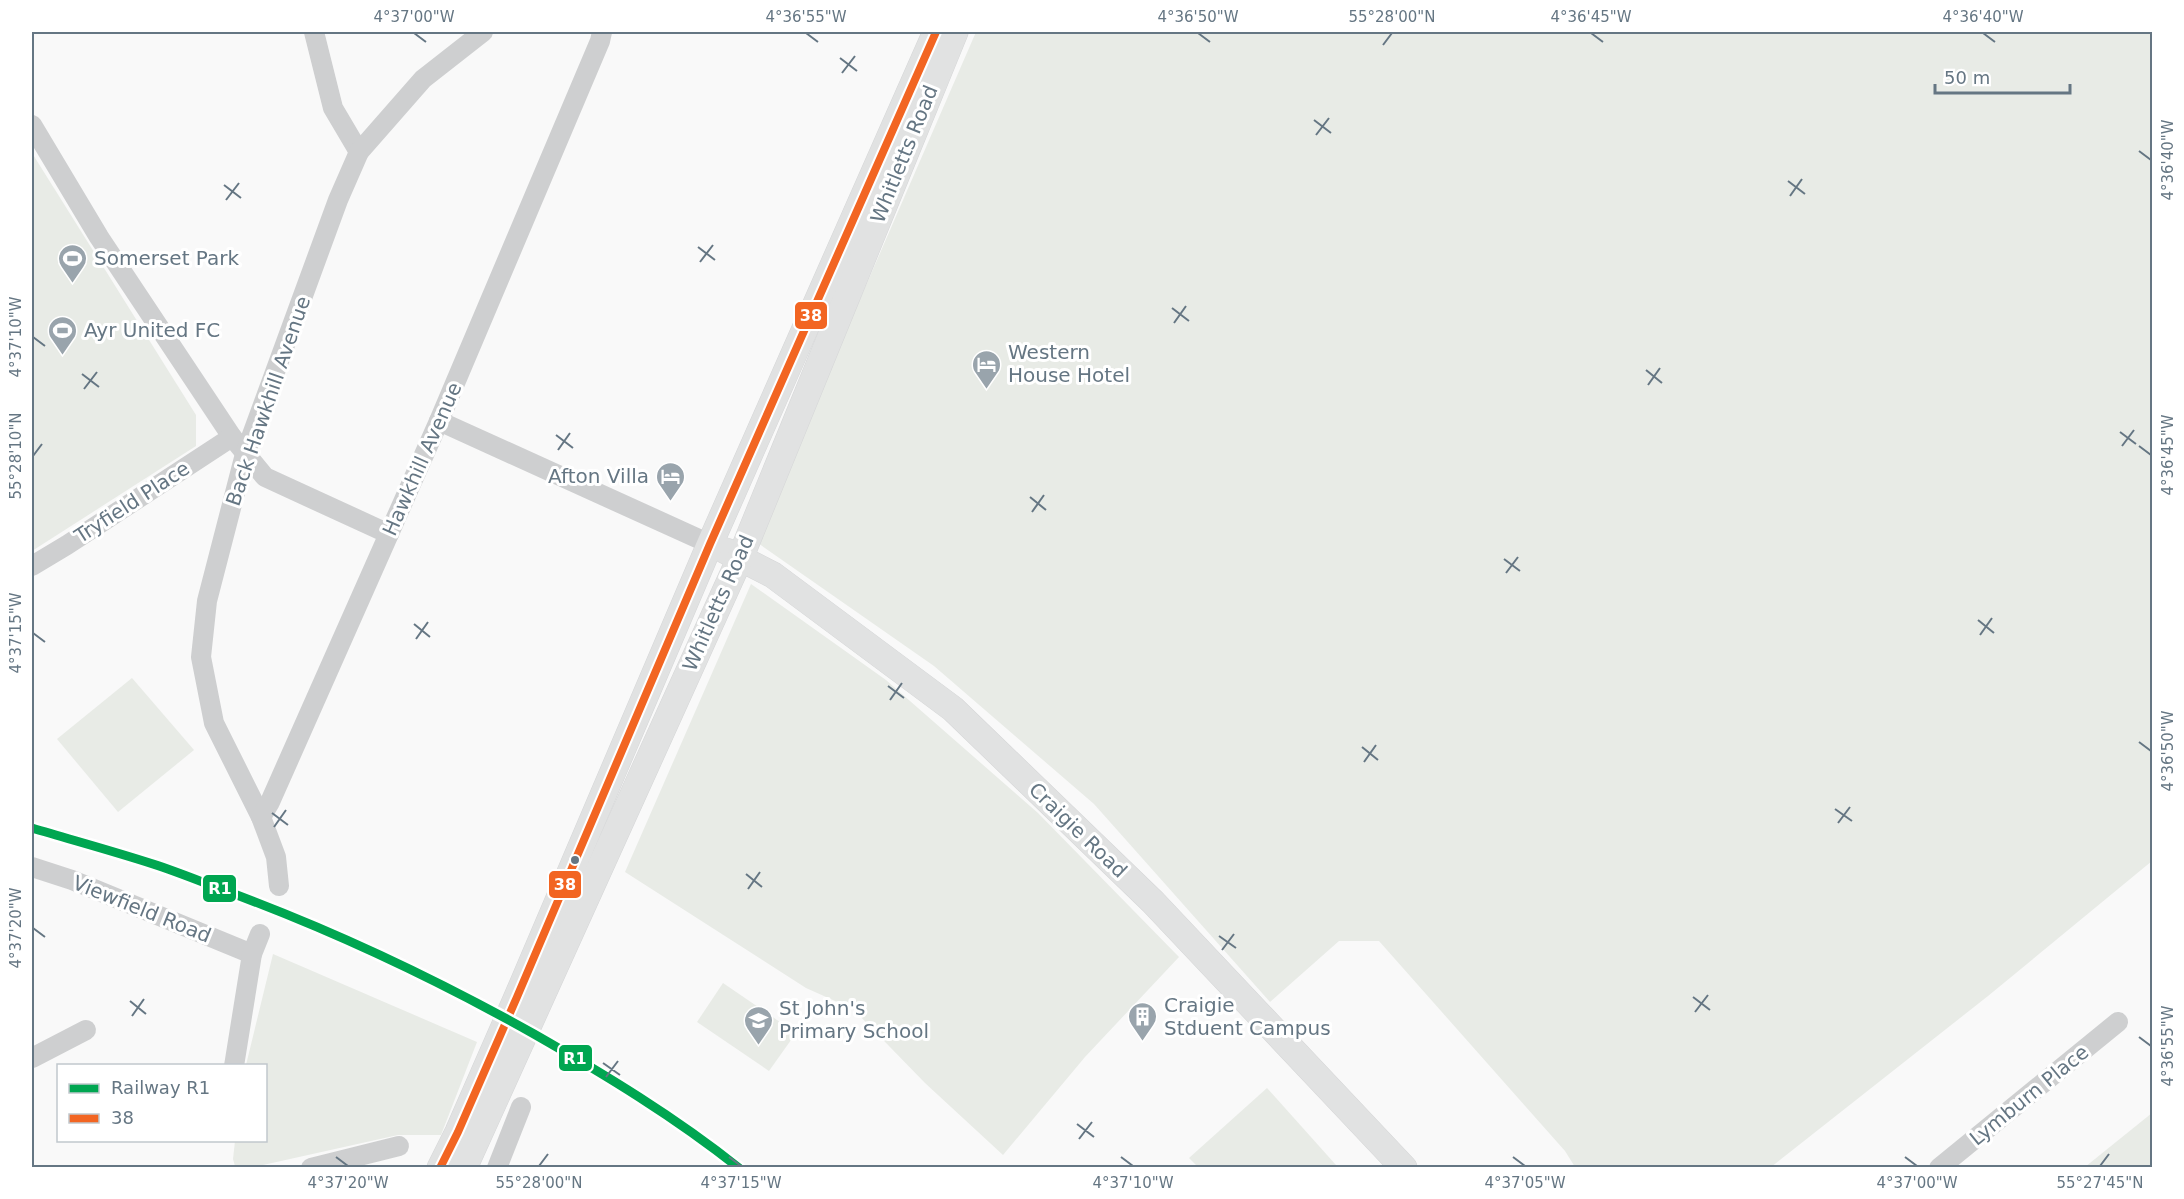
<svg xmlns="http://www.w3.org/2000/svg" width="2184" height="1199" viewBox="0 0 2184 1199" font-family="'DejaVu Sans',sans-serif">
	<style>
		.green { fill: #e8ebe6 }
		.lines { fill: none; stroke-linecap: round; stroke-linejoin: round }
		.major-casing { stroke: #d5d6d7; stroke-width: 27 }
		.minor { stroke: #cecfd0; stroke-width: 20 }
		.major { stroke: #e1e2e2; stroke-width: 26 }
		.bus-1-casing { stroke: #fff; stroke-width: 12 }
		.bus-1 { stroke: #f26522; stroke-width: 8 }
		.rail-1-casing { stroke: #fff; stroke-width: 14 }
		.rail-1 { stroke: #00a651; stroke-width: 9 }
		.ticks { fill: none; stroke: #657683; stroke-width: 2 }
		.bus-dot { fill: #657683; stroke: #fff; stroke-width: 2 }
		.labels { text-anchor: middle; dominant-baseline: central; stroke-width: 6; stroke-linejoin: round; paint-order: stroke }
		.street-label { font-size: 20px; fill: #657683; stroke: #fff }
		.poi-label { font-size: 20px; fill: #657683; stroke: #fff; text-anchor: start }
		.line-badge { stroke: #fff; stroke-width: 2 }
		.badge-label { font-size: 16px; text-anchor: middle; font-weight: bold; fill: #fff }
		.neatline { fill: none; stroke: #657683; stroke-width: 2 }
		.ticks-label { font-size: 15px; text-anchor: middle; fill: #657683 }
	</style>
	<rect width="100%" height="100%" fill="#f9f9f9"/>
	<!-- green -->
	<g class="green">
		<path d="M976,32H2152V861L1988,996L1771,1167H1575L1565,1151L1379,941H1339L1270,1002L1094,804L934,666L755,541Z"/>
		<path d="M32,153L196,415V446L32,551Z"/>
		<path d="M751,584L886,680L1038,813L1179,957L1085,1057L1003,1155L925,1083L853,1009L806,988L625,872Z"/>
		<path d="M132,678L194,750L118,812L57,739Z"/>
		<path d="M273,954L477,1042L441,1135H398L254,1167L235,1166L233,1159L235,1141L266,1140V1066L246,1065Z"/>
		<path d="M723,983L796,1033L769,1071L697,1022Z"/>
		<path d="M1267,1088L1336,1165L1333,1168L1198,1167L1189,1158Z"/>
		<path d="M2152,1113V1167H2085Z"/>
	</g>
	<g class="lines">
		<defs>
			<g id="major">
				<path d="M726,551L773,575L953,709L1153,902L1404,1168"/>
				<path d="M440,1168L458,1132L517,997L710,544L936,32"/>
				<path d="M464,1168L741,556L955,32"/>
			</g>
		</defs>
		<!-- major casing -->
		<use href="#major" class="major-casing"/>
		<!-- minor -->
		<g class="minor">
			<path d="M314,32L333,108L359,152"/>
			<path d="M32,125L99,237L232,437L265,477L389,534"/>
			<path d="M439,421L710,544"/>
			<path d="M32,566L67,545L232,437"/>
			<path d="M261,817L214,723L201,657L207,601L245,454L338,200L359,152L423,79L483,32"/>
			<path d="M32,867L72,880L252,954"/>
			<path d="M279,886L276,857L261,817L270,802L439,421L600,41L602,32"/>
			<path d="M32,1058L86,1030"/>
			<path d="M234,1066L252,954L260,934"/>
			<path d="M311,1168L399,1146"/>
			<path d="M497,1168L521,1107"/>
			<path d="M1939,1168L2118,1022"/>
		</g>
		<!-- major -->
		<use href="#major" class="major"/>
		<defs>
			<path id="bus-1" d="M440,1168L458,1132L517,997L710,544L936,32"/>
		</defs>
		<!-- bus-1 casing -->
		<use href="#bus-1" class="bus-1-casing"/>
		<!-- bus-1 -->
		<use href="#bus-1" class="bus-1"/>
		<defs>
			<path id="rail-1" d="M32,828C72,840 113,851 153,864C178,872 202,882 226,891C332,930 434,978 534,1034C604,1074 675,1117 739,1168"/>
		</defs>
		<!-- rail-1 casing -->
		<use href="#rail-1" class="rail-1-casing"/>
		<!-- rail-1 -->
		<use href="#rail-1" class="rail-1"/>
	</g>
	<!-- ticks -->
	<path class="ticks" d="M414,33L426,42M806,33L818,42M1198,33L1210,42M1591,33L1603,42M1983,33L1995,42M1383,45L1392,33M840,58L857,71M842,73L855,56M1314,120L1331,133M1316,135L1329,118M2139,151L2151,160M1788,181L1805,194M224,185L241,198M1790,196L1802,179M226,200L239,183M698,247L715,260M700,262L713,245M1172,308L1189,321M1174,323L1186,306M33,337L45,346M1646,370L1662,383M82,374L99,387M1648,385L1660,368M84,389L97,372M2120,432L2136,444M556,435L573,448M2122,446L2134,430M2139,446L2151,455M558,450L570,433M33,456L42,444M1030,497L1046,510M1032,512L1044,495M1504,559L1520,571M1506,573L1518,557M1978,620L1994,633M414,624L430,637M33,633L45,642M1980,635L1992,618M416,639L428,622M888,686L904,698M890,700L902,683M2139,742L2151,751M1362,747L1378,760M1364,762L1376,745M1835,809L1852,821M272,813L288,825M1838,823L1850,807M274,827L286,810M746,874L762,887M748,889L760,872M33,928L45,937M1219,936L1236,948M1222,950L1234,934M1693,997L1710,1010M130,1001L146,1014M1695,1012L1708,995M132,1016L144,999M2139,1037L2151,1046M603,1063L620,1075M606,1077L618,1061M1077,1124L1094,1137M1079,1139L1092,1122M336,1157L348,1166M729,1157L741,1166M1121,1157L1133,1166M1513,1157L1525,1166M1905,1157L1917,1166M539,1166L548,1154M2100,1166L2109,1154"/>
	<!-- icons -->
	<defs>
		<symbol id="stadium-pin" viewBox="-11 -11 22 30"><path d="M0 17L-7.5 6A9.5 9.5 0 1 1 7.5 6Z" fill="#99a4ac" stroke="#fff"/><path d="M0-5a6.5 5 0 1 0 0 10a6.5 5 0 1 0 0-10ZM-3.5-1.8h7v3.6h-7Z" fill="#fff"/></symbol>
		<symbol id="hotel-pin" viewBox="-11 -11 22 30"><path d="M0 17L-7.5 6A9.5 9.5 0 1 1 7.5 6Z" fill="#99a4ac" stroke="#fff"/><path d="M-6-4.5h1.5V1H6V5H4.5V3h-9V5H-6ZM-4 0a1.8 1.8 0 1 1 3.6 0ZM.5 0V-2.5h3Q6-2.5 6 0Z" fill="#fff"/></symbol>
		<symbol id="building-pin" viewBox="-11 -11 22 30"><path d="M0 17L-7.5 6A9.5 9.5 0 1 1 7.5 6Z" fill="#99a4ac" stroke="#fff"/><path d="M-4-6H4V6H1V3H-1V6H-4ZM-2.5-4.3h1.7v1.8h-1.7ZM.8-4.3h1.7v1.8H.8ZM-2.5-1h1.7V.8h-1.7ZM.8-1h1.7V.8H.8Z" fill="#fff"/></symbol>
		<symbol id="school-pin" viewBox="-11 -11 22 30"><path d="M0 17L-7.5 6A9.5 9.5 0 1 1 7.5 6Z" fill="#99a4ac" stroke="#fff"/><path d="M0-5L7-2L0 1L-7-2ZM-4 1L0 2.5L4 1V4Q0 6-4 4Z" fill="#fff"/></symbol>
	</defs>
	<g fill-rule="evenodd">
		<use href="#stadium-pin" x="56" y="242" width="33" height="45"/>
		<use href="#stadium-pin" x="46" y="314" width="33" height="45"/>
		<use href="#hotel-pin" x="970" y="348" width="33" height="45"/>
		<use href="#hotel-pin" x="654" y="460" width="33" height="45"/>
		<use href="#building-pin" x="1126" y="1000" width="33" height="45"/>
		<use href="#school-pin" x="742" y="1004" width="33" height="45"/>
	</g>
	<!-- markers -->
	<circle class="bus-dot" cx="575" cy="860" r="5"/>
	<g class="labels">
		<!-- street labels -->
		<g class="street-label">
			<text transform="translate(904 154) rotate(-68)">Whitletts Road</text>
			<text transform="translate(268 401) rotate(-71)">Back Hawkhill Avenue</text>
			<text transform="translate(422 459) rotate(-66)">Hawkhill Avenue</text>
			<text transform="translate(132 502) rotate(-33)">Tryfield Place</text>
			<text transform="translate(718 603) rotate(-66)">Whitletts Road</text>
			<text transform="translate(1078 830) rotate(44)">Craigie Road</text>
			<text transform="translate(142 909) rotate(22)">Viewfield Road</text>
			<text transform="translate(2029 1095) rotate(-39)">Lymburn Place</text>
		</g>
		<!-- poi labels -->
		<g class="poi-label">
			<text x="94" y="258">Somerset Park</text>
			<text x="84" y="330">Ayr United FC</text>
			<text x="1008" y="352">Western<tspan x="1008" dy="23">House Hotel</tspan></text>
			<text x="649" y="476" text-anchor="end">Afton Villa</text>
			<text x="1164" y="1005">Craigie<tspan x="1164" dy="23">Stduent Campus</tspan></text>
			<text x="779" y="1008">St John's<tspan x="779" dy="23">Primary School</tspan></text>
		</g>
	</g>
	<g class="line-badge">
		<rect x="794" y="301" width="34" height="29" rx="6" fill="#f26522"/>
		<rect x="548" y="870" width="34" height="29" rx="6" fill="#f26522"/>
		<rect x="202" y="874" width="35" height="29" rx="6" fill="#00a651"/>
		<rect x="558" y="1044" width="35" height="28" rx="6" fill="#00a651"/>
	</g>
	<g class="badge-label">
		<text x="811" y="321">38</text>
		<text x="565" y="890">38</text>
		<text x="220" y="894">R1</text>
		<text x="575" y="1064">R1</text>
	</g>
	<!-- border -->
	<rect width="2184" height="1199" fill="none" stroke="#ffffff" stroke-width="66"/>
	<!-- legend -->
	<rect x="57" y="1064" width="210" height="78" fill="#ffffff" stroke="#c1c8cd" stroke-width="1.5"/>
	<rect x="69" y="1084" width="30" height="9" fill="#00a651" stroke="#c1c8cd" stroke-width="1.5"/>
	<text x="111" y="1094" font-size="18" fill="#657683">Railway R1</text>
	<rect x="69" y="1114" width="30" height="9" fill="#f26522" stroke="#c1c8cd" stroke-width="1.5"/>
	<text x="111" y="1124" font-size="18" fill="#657683">38</text>
	<!-- scale -->
	<path d="M1935 84v9h135v-9" fill="none" stroke="#657683" stroke-width="3"/>
	<text x="1944" y="84" font-size="18" fill="#657683" stroke="#ffffff" stroke-width="4.5" paint-order="stroke">50 m</text>
	<rect x="33" y="33" width="2118" height="1133" class="neatline"/>
	<g class="ticks-label">
		<text x="414" y="22">4°37'00"W</text>
		<text x="806" y="22">4°36'55"W</text>
		<text x="1198" y="22">4°36'50"W</text>
		<text x="1392" y="22">55°28'00"N</text>
		<text x="1591" y="22">4°36'45"W</text>
		<text x="1983" y="22">4°36'40"W</text>
		<text transform="translate(2168 160) rotate(-90)" y="5">4°36'40"W</text>
		<text transform="translate(16 337) rotate(-90)" y="5">4°37'10"W</text>
		<text transform="translate(2168 455) rotate(-90)" y="5">4°36'45"W</text>
		<text transform="translate(16 456) rotate(-90)" y="5">55°28'10"N</text>
		<text transform="translate(16 633) rotate(-90)" y="5">4°37'15"W</text>
		<text transform="translate(2168 751) rotate(-90)" y="5">4°36'50"W</text>
		<text transform="translate(16 928) rotate(-90)" y="5">4°37'20"W</text>
		<text transform="translate(2168 1046) rotate(-90)" y="5">4°36'55"W</text>
		<text x="348" y="1188">4°37'20"W</text>
		<text x="539" y="1188">55°28'00"N</text>
		<text x="741" y="1188">4°37'15"W</text>
		<text x="1133" y="1188">4°37'10"W</text>
		<text x="1525" y="1188">4°37'05"W</text>
		<text x="1917" y="1188">4°37'00"W</text>
		<text x="2100" y="1188">55°27'45"N</text>
	</g>
</svg>
